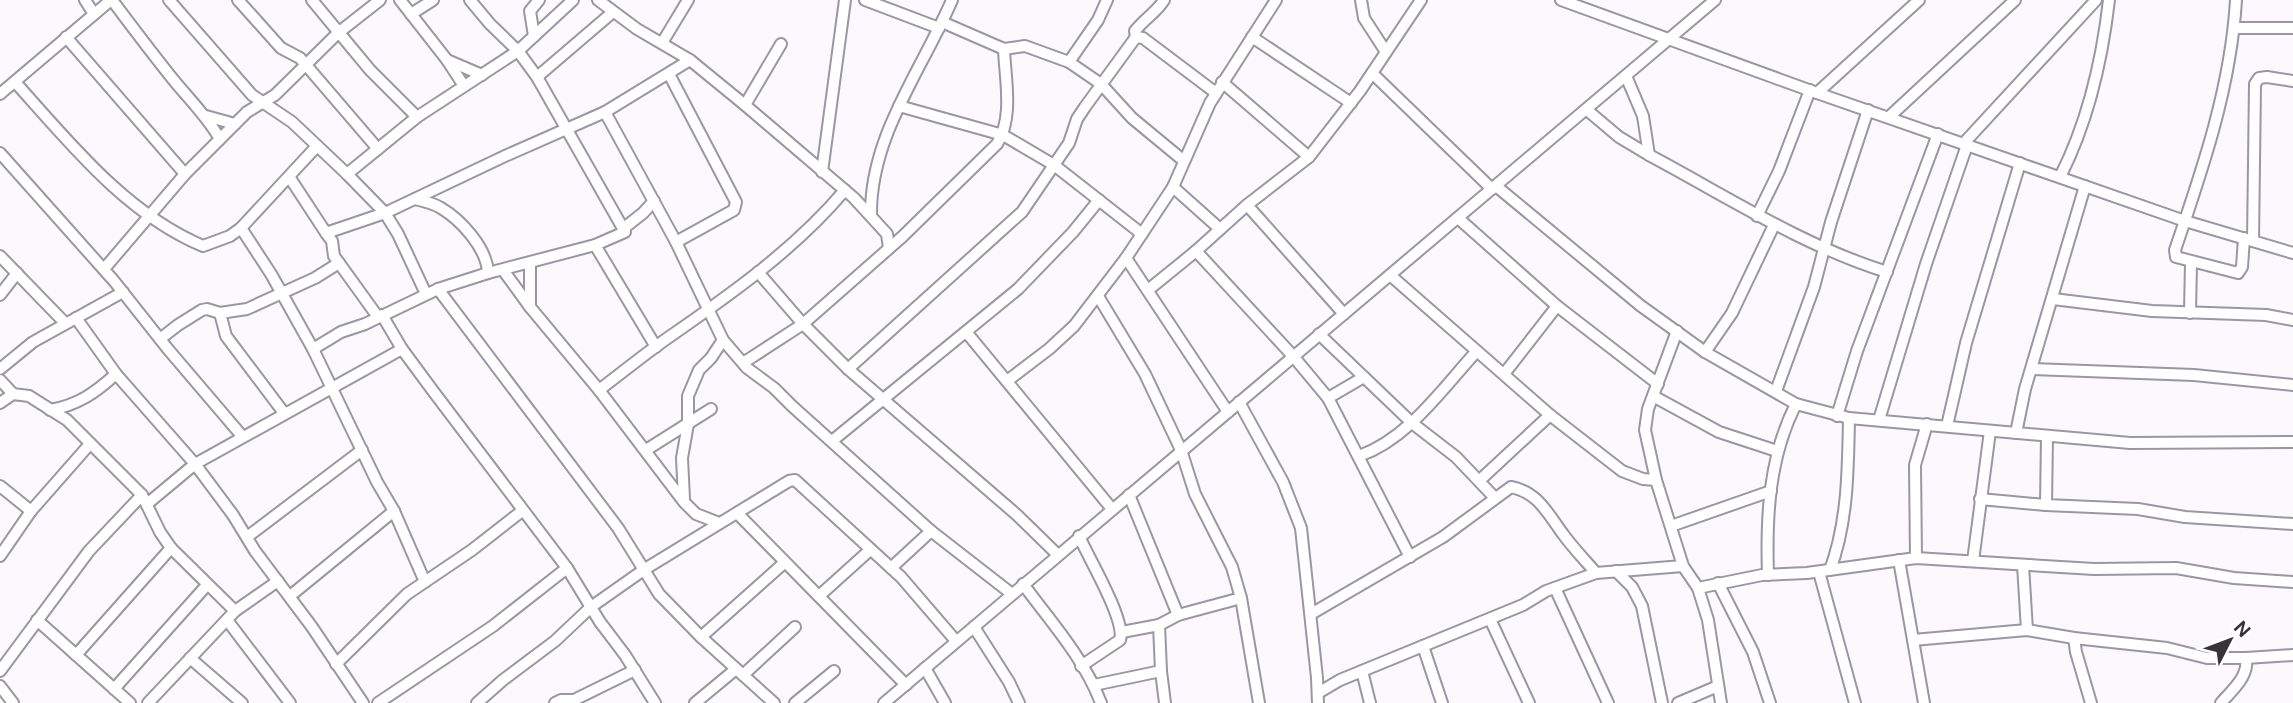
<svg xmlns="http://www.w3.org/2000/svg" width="2293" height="703" viewBox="0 0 2293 703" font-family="'DM Sans',sans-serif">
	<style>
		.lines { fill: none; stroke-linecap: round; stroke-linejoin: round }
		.minor-casing { stroke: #9b96a3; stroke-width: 14 }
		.minor { stroke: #fff; stroke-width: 10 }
	</style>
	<rect width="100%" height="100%" fill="#fbf8fe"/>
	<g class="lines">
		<defs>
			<g id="minor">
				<path d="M85,0L94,14"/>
				<path d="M112,0C133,28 154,56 176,83C192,102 208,118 220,139"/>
				<path d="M169,0L252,95L292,122L347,174L385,213L398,234L426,294"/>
				<path d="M238,0L281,48L300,58L378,149"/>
				<path d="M312,0L370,70L417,117"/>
				<path d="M400,0L447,60L464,86"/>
				<path d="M598,0L637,29L690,60L745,105L854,198L887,234L889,248"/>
				<path d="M865,0L939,28"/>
				<path d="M1361,0L1364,18L1386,52"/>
				<path d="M1561,0L1817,93L2185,221L2293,253"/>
				<path d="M2236,0C2231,86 2203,168 2175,250L2176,257L2238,273L2242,267L2244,238"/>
				<path d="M411,14L433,0"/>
				<path d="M942,22L1004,49L1025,46L1069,62L1101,84L1132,118L1184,161"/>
				<path d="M2234,28H2293"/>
				<path d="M534,36L530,11L539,0"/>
				<path d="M66,37L185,174"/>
				<path d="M1136,37L1135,31C1144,19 1157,12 1164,0"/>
				<path d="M1252,37L1351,103"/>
				<path d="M662,43L688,0"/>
				<path d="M447,60L482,75"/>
				<path d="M1069,62L1098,20L1107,0"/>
				<path d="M1372,73L1492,189"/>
				<path d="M669,74L736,202L734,210L676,242"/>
				<path d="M1626,76L1643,116L1649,155C1728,197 1801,245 1887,272"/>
				<path d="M537,77L613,12"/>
				<path d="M15,82C69,142 126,214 203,246L230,236L241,228L317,146"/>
				<path d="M1222,82L1309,157"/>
				<path d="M1817,93L1919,0"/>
				<path d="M0,94L111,0"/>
				<path d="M745,105L781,44"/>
				<path d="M899,106L1003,135L1054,165L1142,234"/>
				<path d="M1587,110L1619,137L1649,155"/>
				<path d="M605,112L676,242L723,340L747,368L774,388L792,406L931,531L1012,594"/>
				<path d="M206,116L235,124"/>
				<path d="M1889,117L2015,0"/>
				<path d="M1964,143L2096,0"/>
				<path d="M0,153L114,281L167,348L242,436"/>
				<path d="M822,172L845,0"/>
				<path d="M347,174L417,117L518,51L573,0"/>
				<path d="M2060,177C2088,122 2102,61 2109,0"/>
				<path d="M290,178L326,233"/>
				<path d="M1496,186L1641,306L1705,352L1796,404L1849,418L2130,443L2293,442"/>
				<path d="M1173,187L1220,229"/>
				<path d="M415,199C424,201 433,203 441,208C461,220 487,248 488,273"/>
				<path d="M1247,205L1344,314"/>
				<path d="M871,215C870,136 922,70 952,0"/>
				<path d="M1757,216L1779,171L1810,90"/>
				<path d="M1458,218L1557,306L1658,384"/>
				<path d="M241,228L271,274L313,349L377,482L394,511L425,582"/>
				<path d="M624,228L643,213L654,201"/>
				<path d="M2253,241L2255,84L2259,78L2267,77L2293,81"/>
				<path d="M595,245L656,347"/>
				<path d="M1196,251L1293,356L1328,398L1410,557"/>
				<path d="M0,256L65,323"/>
				<path d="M1126,258L1228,412"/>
				<path d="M104,269L185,174L247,112L275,95L338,33L380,0"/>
				<path d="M503,270L530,307L599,390L684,502L696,514L719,523"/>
				<path d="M758,272L803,324L848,369L1017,515L1058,555"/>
				<path d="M1390,275L1550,415L1622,471L1643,479L1656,480"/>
				<path d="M438,289L618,528L659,594L701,637L774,703"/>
				<path d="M1148,290L1196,251L1247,205L1309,157L1360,91L1421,0"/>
				<path d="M0,295L17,273"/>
				<path d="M1098,296L1145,374L1181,450L1195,494L1232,567L1241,598L1259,703"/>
				<path d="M2053,299L2152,311L2266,315L2293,320"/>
				<path d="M530,307V263"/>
				<path d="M220,313L226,336L284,413"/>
				<path d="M2190,313L2191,263"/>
				<path d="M382,315L402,349L433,391L567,568L600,622L625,655L655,703"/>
				<path d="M378,317L334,256L332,241L326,233L385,213L505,156L605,112L690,60"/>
				<path d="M76,318L116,374L195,464L233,515L255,551L312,627L363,703"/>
				<path d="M1677,331L1648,409L1645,430L1656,480L1683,566L1698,588L1762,575L1807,573L1916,558L2094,569L2176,568L2234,578L2293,582"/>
				<path d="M967,333L1112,509"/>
				<path d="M1319,334L1412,423L1456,457L1495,498"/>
				<path d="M160,339L178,325L202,310L207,309L220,313L247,309L315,278L339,263"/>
				<path d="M313,349L341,332L365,324L438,289L488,273L595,245L625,232L537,77L518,51L490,24L470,0"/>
				<path d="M1705,352L1732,313L1774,225"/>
				<path d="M743,363L803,324L902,237L997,144C1014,117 1005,79 1004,49"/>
				<path d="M0,369L33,342L123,292"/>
				<path d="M848,369L1022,212L1069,143L1077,119L1085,107L1136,37L1143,38L1216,93"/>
				<path d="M2032,369L2194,375L2293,385"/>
				<path d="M1504,374L1557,306"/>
				<path d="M0,380L13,394L29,396L67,420L142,495L160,532L171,548L235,611"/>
				<path d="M1007,381L1049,349L1074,326L1126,258L1173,187L1210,103L1276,0"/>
				<path d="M599,390C623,372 647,352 672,335C734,292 796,248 845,190"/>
				<path d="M1776,391L1814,287L1831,222L1868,110"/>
				<path d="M1653,396L1719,432L1777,451"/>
				<path d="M1328,398L1364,377"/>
				<path d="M1239,402L1283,482L1301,528L1317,678L1318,703"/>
				<path d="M0,403L13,394"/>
				<path d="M50,410C78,405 95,393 116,374"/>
				<path d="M1837,416L1857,351L1938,134"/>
				<path d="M1879,420L1926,264L1967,145"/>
				<path d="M1947,426L1966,343L2020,163"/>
				<path d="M2016,433L2025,389L2085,186"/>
				<path d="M2047,436L2046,505L2138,509L2185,517L2293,524"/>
				<path d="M832,441L1018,289L1073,232L1099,200"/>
				<path d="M646,450L711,409"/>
				<path d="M1359,456C1408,439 1442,389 1476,352"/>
				<path d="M1480,480L1550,415"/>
				<path d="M0,486L31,511"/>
				<path d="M1129,495L1178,615"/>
				<path d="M684,499L682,458L688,424V396L699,370L711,358L723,340"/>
				<path d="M1980,499L2046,505"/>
				<path d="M147,504L195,464L402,349"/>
				<path d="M737,513L906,685"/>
				<path d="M1671,526L1771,491"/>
				<path d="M1079,536C1089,559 1126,620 1120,640L1081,666"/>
				<path d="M247,537L362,450"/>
				<path d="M0,556L31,511L89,445"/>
				<path d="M1916,558L1915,465L1927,424"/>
				<path d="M1899,560L1924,703"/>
				<path d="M1973,561L1990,431"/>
				<path d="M2023,565L2027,630"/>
				<path d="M891,568L931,531"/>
				<path d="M1830,570C1848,522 1848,469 1849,418"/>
				<path d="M1616,571L1632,587L1642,606L1662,703"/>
				<path d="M1819,572L1855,703"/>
				<path d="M1768,575C1766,516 1769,457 1796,404"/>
				<path d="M1718,583L1753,652L1770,703"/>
				<path d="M1023,584C1051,622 1084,658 1101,703"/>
				<path d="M1555,588L1608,703"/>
				<path d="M1698,588L1708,620L1721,703"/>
				<path d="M290,596L394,511"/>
				<path d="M819,596L870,550"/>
				<path d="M1311,614L1443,537L1511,487C1538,492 1548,514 1563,534C1573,548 1585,560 1596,573"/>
				<path d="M1490,619L1529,703"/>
				<path d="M37,620L130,703"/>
				<path d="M227,620L290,703"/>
				<path d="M974,627L1009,682L1019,703"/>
				<path d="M1122,632L1159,625"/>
				<path d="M701,637L784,563"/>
				<path d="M2074,638L2076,652L2091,703"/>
				<path d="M1913,640L2027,630L2074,638L2167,648L2207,658H2246L2293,655"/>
				<path d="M1423,646L1442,703"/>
				<path d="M76,655L171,548"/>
				<path d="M190,658L242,703"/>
				<path d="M336,664L407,594L472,550L522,511"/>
				<path d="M925,668L945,703"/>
				<path d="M0,671L89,551L142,495"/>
				<path d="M1362,671L1370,703"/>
				<path d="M743,675L795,627"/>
				<path d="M1094,685L1161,671"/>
				<path d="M0,686L13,703"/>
				<path d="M114,689L207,585"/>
				<path d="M1318,693L1340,680L1523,605L1546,591L1596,573L1683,566"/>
				<path d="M148,703L235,611L278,581"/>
				<path d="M378,703L493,626L567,568"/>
				<path d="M477,703L503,680L555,641L591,607L645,569L789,481L795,480L901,577L956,641"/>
				<path d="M555,703L561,700H574L635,670"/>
				<path d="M695,703L736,669"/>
				<path d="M795,703L834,671"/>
				<path d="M884,703L1715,0"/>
				<path d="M1165,703L1161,671L1159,625L1178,615L1241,598"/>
				<path d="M1678,703L1718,686"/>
				<path d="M2221,703C2232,690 2249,677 2246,658"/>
			</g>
		</defs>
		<!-- minor casing -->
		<use href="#minor" class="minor-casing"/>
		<!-- minor -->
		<use href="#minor" class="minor"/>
	</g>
	<!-- north arrow -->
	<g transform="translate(2230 640) rotate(48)" stroke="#ffffff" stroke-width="5" paint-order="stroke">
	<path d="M0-5L12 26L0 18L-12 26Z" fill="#363439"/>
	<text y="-10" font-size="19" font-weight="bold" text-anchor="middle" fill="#363439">N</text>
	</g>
</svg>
